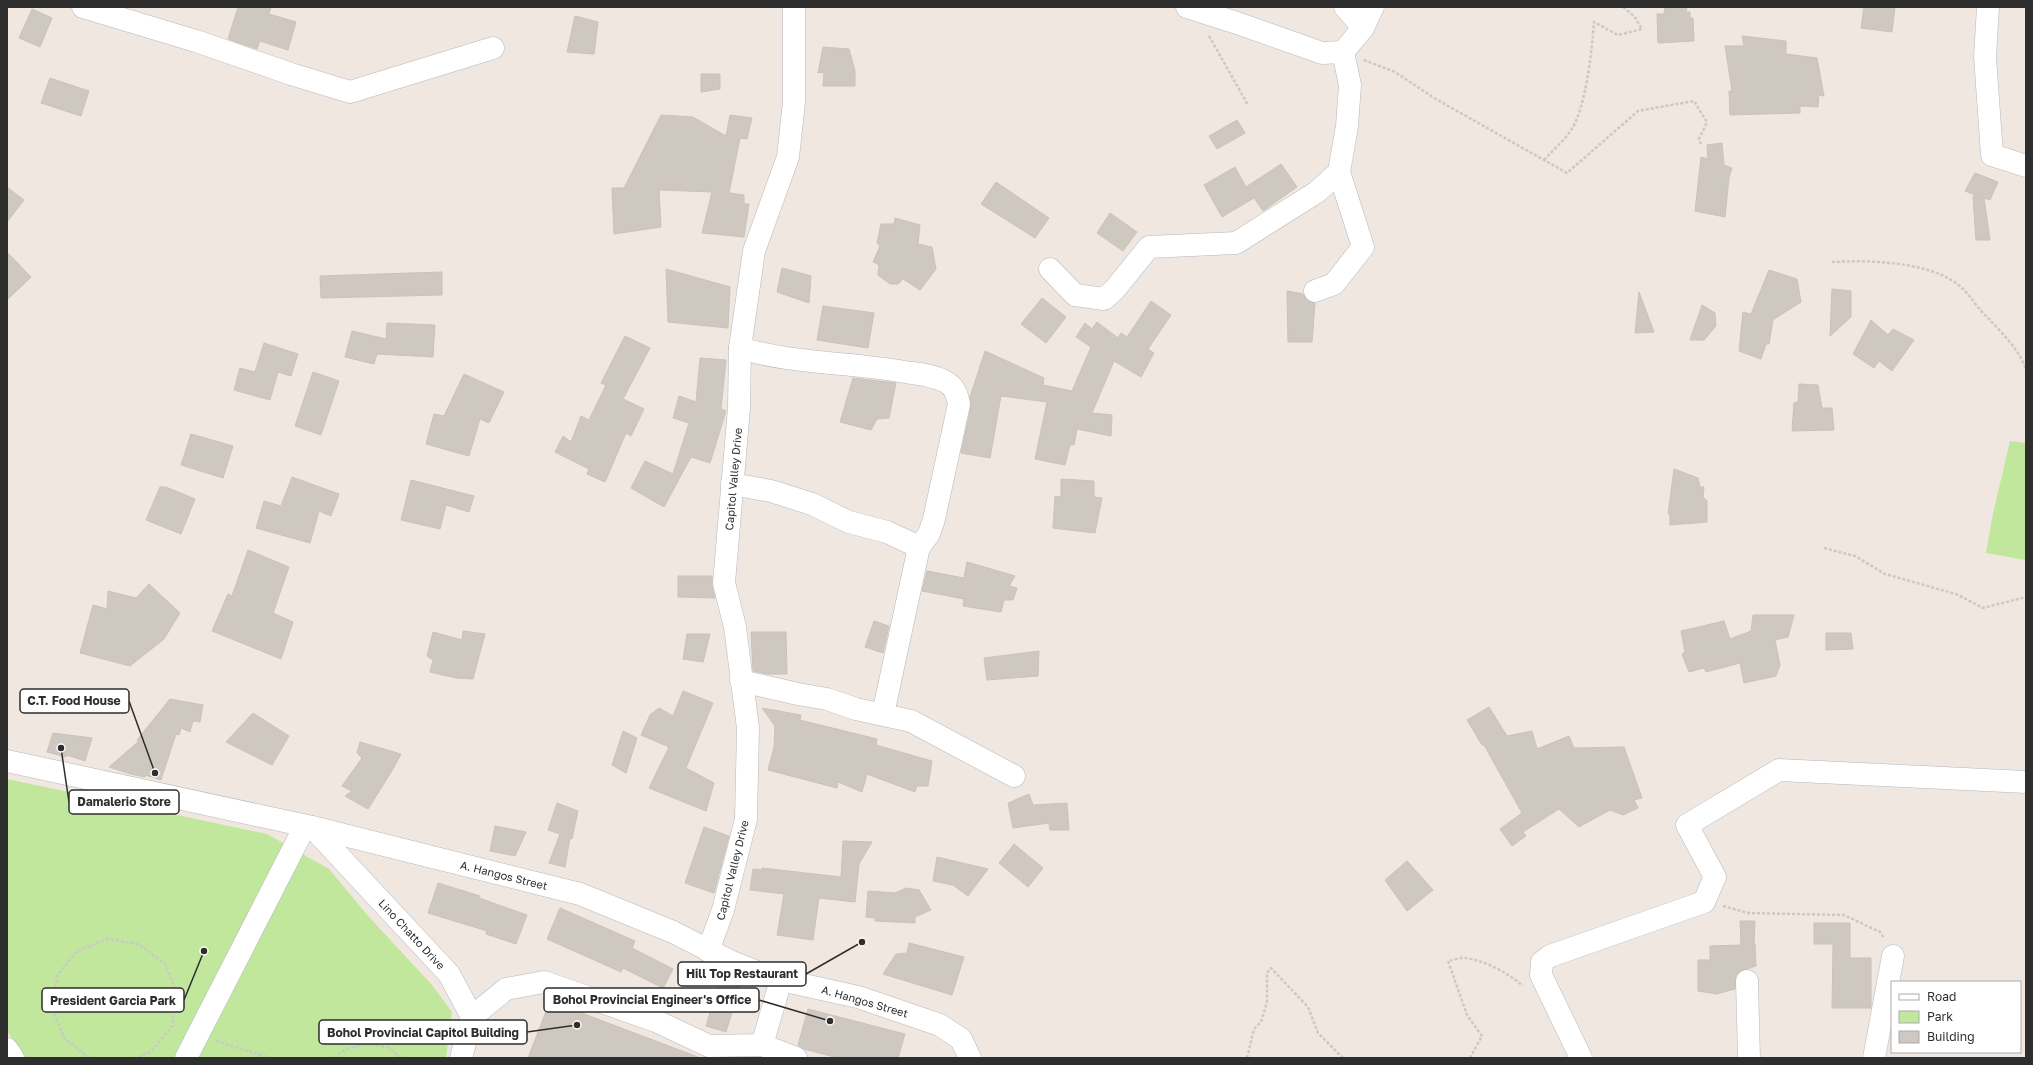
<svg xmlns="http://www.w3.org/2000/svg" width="2033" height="1065" viewBox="0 0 2033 1065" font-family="'Golos Text',sans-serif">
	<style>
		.green { fill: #c0e79b }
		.building { fill: #cfc8c1; stroke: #cbc2b9 }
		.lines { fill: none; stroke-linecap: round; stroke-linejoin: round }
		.minor-casing { stroke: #b4b8c1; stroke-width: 23 }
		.path { stroke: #c9c9c9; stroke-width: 2.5; stroke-dasharray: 3 2; stroke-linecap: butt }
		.minor { stroke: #fff; stroke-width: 22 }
		.labels { text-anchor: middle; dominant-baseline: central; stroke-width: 4; stroke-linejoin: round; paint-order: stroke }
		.street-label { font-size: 11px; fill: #2e2e2e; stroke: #fff }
		.leader { fill: none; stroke: #2e2e2e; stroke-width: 1.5 }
		.callout-dot { fill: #2e2e2e; stroke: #fff; stroke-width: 1.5 }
		.callout { fill: #fff; stroke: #2e2e2e; stroke-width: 1.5 }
		.callout-label { font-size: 12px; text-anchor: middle; font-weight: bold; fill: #2e2e2e }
	</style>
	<rect width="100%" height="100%" fill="#efe7e0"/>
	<!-- green -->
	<g class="green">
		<path d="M2010,441L2026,443V560L1986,553L1993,514Z"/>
		<path d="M7,779L267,834L329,869L369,917L432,985L452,1012L446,1058H25L7,1031Z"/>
	</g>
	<!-- building -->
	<g class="building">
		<path d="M238,7H271L269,14L296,22L288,50L260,41L257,49L228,39Z"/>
		<path d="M1665,7H1687L1686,12H1690V18H1693L1694,41L1658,43L1657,14H1664Z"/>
		<path d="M1864,7H1895L1892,32L1861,28Z"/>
		<path d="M32,9L52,18L40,47L19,38Z"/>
		<path d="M575,16L598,22L594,54L567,52Z"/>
		<path d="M1742,36L1786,41V54L1817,58L1824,96L1819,95L1818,107L1800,106V113L1730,115L1729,91H1732L1725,46H1744Z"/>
		<path d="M823,47L849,49L855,71V86H823L824,72L818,73Z"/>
		<path d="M701,74H720V89L701,92Z"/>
		<path d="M50,78L89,91L81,116L41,103Z"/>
		<path d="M661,115L693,117L726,136L730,115L752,118L747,139L740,138L729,193L744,195V204H749L744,237L702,233L712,192L659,190L661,227L614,234L612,188H624Z"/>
		<path d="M1237,120L1245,133L1217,149L1209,136Z"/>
		<path d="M1722,143L1724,165L1732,168L1729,177L1725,217L1695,211L1701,157L1708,159L1707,145Z"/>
		<path d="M1281,164L1297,187L1263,211L1254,198L1222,217L1204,185L1235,167L1246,187Z"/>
		<path d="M1975,173L1998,182L1990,200L1984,198L1990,240H1976L1973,196H1978L1965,191Z"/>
		<path d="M996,182L1049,218L1035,238L981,204Z"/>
		<path d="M7,187L24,200L7,222Z"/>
		<path d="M1110,213L1137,232L1123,251L1097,233Z"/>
		<path d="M895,218L920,225L918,244L932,247L936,269L920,290L903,279L898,284H890L878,275L879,265L873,262L880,246L877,243L881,224H894Z"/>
		<path d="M7,252L31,277L7,300Z"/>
		<path d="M782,268L811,276L809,303L777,292Z"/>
		<path d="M666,269L730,287L728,328L668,322Z"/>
		<path d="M1769,270L1797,279L1801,302L1773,320L1769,344H1766L1761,359L1739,351L1743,312L1751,314Z"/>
		<path d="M442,272V295L321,298L320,276Z"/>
		<path d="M1832,289L1851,291V317L1830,336Z"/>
		<path d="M1287,291L1303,294L1307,301L1315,303L1312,342H1288Z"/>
		<path d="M1639,292L1654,332L1635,333Z"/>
		<path d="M1042,298L1066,317L1046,343L1021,324Z"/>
		<path d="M1151,301L1171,315L1148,349L1154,353L1141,377L1114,361L1092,413L1112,415L1111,436L1077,429L1074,445H1070L1065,465L1035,459L1047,402L1001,396L990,458L961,453L971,407L970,397L985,351L1044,378L1043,385L1072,391L1091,347L1076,337L1085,323L1092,329L1097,322L1118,338L1121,333L1127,337Z"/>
		<path d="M1702,305L1715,313L1716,326L1704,340H1690Z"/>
		<path d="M823,306L874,313L868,348L817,340Z"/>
		<path d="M1871,320L1888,335L1893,329L1914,340L1892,371L1879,361L1874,368L1853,354Z"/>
		<path d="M387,323L435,325L433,357L377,354L374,364L345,357L352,331L386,339Z"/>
		<path d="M625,336L650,348L623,399L644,409L631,436L626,433L605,482L587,474L589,469L555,452L563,436L571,442L581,416L589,420L606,385L601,383Z"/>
		<path d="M264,343L298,354L291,376L278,372L270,400L234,390L240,368L255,372Z"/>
		<path d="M700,358L726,360L721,409L726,411L710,463L691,457L664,507L631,488L645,461L673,474L689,423L673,418L679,396L696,402Z"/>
		<path d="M313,372L339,381L321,435L295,426Z"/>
		<path d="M464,374L504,392L489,423L480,419L469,456L426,444L434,414L444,416Z"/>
		<path d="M853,378L896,383L889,418L877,419L871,430L840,422Z"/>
		<path d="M1799,384L1818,385L1822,408H1832L1834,430L1792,431L1794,403L1798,402Z"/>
		<path d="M191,434L233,446L223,478L181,465Z"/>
		<path d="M1674,469L1698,478L1700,487H1704L1703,497L1707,501V522L1670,525V514H1668Z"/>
		<path d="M292,477L339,494L331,516L319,511L310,543L256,528L264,501L281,506Z"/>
		<path d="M1061,479L1094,481V497L1102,498L1095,533L1053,528L1055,496L1061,497Z"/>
		<path d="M411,480L474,496L469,512L446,505L440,529L401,520Z"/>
		<path d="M160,487H166L195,499L181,534L146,520Z"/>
		<path d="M248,550L289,567L273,613L293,622L281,659L212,631L228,594L232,596Z"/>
		<path d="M967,562L1015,576L1009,586L1017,588L1013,600H1004L1001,612L963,606L964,599L922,591L927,571L964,578Z"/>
		<path d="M678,576H712V586L715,598L678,597Z"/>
		<path d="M149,584L180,613L164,639L130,666L80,653L93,605L107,609L108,591L136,598Z"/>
		<path d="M1753,615H1794L1788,637L1775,640L1780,665L1776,676L1744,683L1740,663L1706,672L1704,668L1689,672L1682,654L1685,652L1681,631L1724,621L1730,639L1751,631Z"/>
		<path d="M874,621L889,626L883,653L865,647Z"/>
		<path d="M463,631L485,634L473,679L456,678L430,672L433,660L427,656L433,632L462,640Z"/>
		<path d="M751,632H786L787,674H767L753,671Z"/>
		<path d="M1826,633H1851L1853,649L1826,650Z"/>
		<path d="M687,634H710L703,662L683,659Z"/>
		<path d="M1039,651L1038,676L987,680L984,658Z"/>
		<path d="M683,691L713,703L686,768L714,783L706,811L649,788L669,747L641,735L650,715L659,708L673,716Z"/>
		<path d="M170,699L203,705L200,722L193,721L190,732L181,728L179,735L176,734L161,780L145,775V777L130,774L109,767L139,741L137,740Z"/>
		<path d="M1489,707L1507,736L1532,731L1537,749L1569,736L1574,748L1624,747L1642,798L1634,800L1638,808L1623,815L1610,810L1579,827L1559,809L1523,832L1526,836L1512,846L1500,829L1522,813L1484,745H1482L1467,720Z"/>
		<path d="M762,708L801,715L800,720L877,739L876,745L932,761L928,786H917L915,792L867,774L862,792L838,782L837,788L768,770L774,747L775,726Z"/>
		<path d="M253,713L289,736L272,765L226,742Z"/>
		<path d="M623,731L637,738L626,773L612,765Z"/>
		<path d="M53,733L92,738L85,761L67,755L66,757L47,752Z"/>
		<path d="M360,742L401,754L393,769L368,809L345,796L352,791L342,786L362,758L357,753Z"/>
		<path d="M1029,794L1033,805L1067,803L1069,830H1050L1049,823L1013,828L1008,803Z"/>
		<path d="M557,803L578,811L572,839L570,838L565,867L549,863L560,834L548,830Z"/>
		<path d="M495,826L526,832L515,856L490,851Z"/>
		<path d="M704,827L729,836L714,893L685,883Z"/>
		<path d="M843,841L872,842L859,864L855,902L819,898L813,940L777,935L784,894L750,890L753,869L762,870V868L841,877Z"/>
		<path d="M1014,844L1043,868L1028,887L999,863Z"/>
		<path d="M937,857L958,862L988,869L968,896L953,885L933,881Z"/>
		<path d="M1407,861L1433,890L1407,911L1385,880Z"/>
		<path d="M438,883L480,896L479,898L527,915L516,944L486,934L487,931L428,913Z"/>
		<path d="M906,888L919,890L931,910L915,917V923L875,921V918L866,917L868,891L895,893Z"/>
		<path d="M560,908L635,941L632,948L673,969L663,988L623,968L621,972L547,939Z"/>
		<path d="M1740,921H1755L1754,944H1755L1756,966L1740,971L1736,975L1735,989L1716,994L1698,991V960H1710V946L1741,945Z"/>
		<path d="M1814,923H1850V958H1871V1008H1832L1833,944H1814Z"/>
		<path d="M909,943L964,957L952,995L883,974L896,954L907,953Z"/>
		<path d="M722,974L742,980L726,1032L706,1026Z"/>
		<path d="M550,1001L698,1057V1058H528Z"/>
		<path d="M808,1009L905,1034L898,1058H838L804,1049L798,1045Z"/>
	</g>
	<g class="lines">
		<defs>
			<g id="minor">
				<path d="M83,7L199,42L291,74L350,92L493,48"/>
				<path d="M1187,7L1237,23L1322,53L1343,52L1363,28L1373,7"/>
				<path d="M1345,7L1363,28"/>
				<path d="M1988,7L1985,57L1992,155L2026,166"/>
				<path d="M1050,269L1075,295L1104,299L1115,289L1149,247L1236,243L1317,192L1339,172L1347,126L1350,85L1343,52"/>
				<path d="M1315,291L1334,284L1363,247L1339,172"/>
				<path d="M732,484L771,491L812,504L849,522L887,532L919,547L929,534L934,519L959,404C957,395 955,387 946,382C934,375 918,374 905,372C850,362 793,364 740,348"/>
				<path d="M741,681L798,694L827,699L856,709L911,721L1014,776"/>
				<path d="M883,714L919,547"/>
				<path d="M7,761L312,827L580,894L673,932L732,962L757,972L781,980L858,997L940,1025L961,1039L970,1058"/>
				<path d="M312,827L449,974L472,1017L461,1058"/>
				<path d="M708,951L723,910L746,819L748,728L735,627L724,583L739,408L740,348L754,251L788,157L794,102V7"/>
				<path d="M781,980L762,1045L796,1058"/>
				<path d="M1747,981L1749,1058"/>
				<path d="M472,1017L506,989L544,982L656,1021L709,1046L762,1045"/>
				<path d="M7,1049L13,1058"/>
				<path d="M186,1058L305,826"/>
				<path d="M1581,1058L1541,975L1542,962L1550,956L1704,902L1715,877L1687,825L1779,770L2026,782"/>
				<path d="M1874,1058L1893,956"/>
			</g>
		</defs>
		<!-- minor casing -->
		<use href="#minor" class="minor-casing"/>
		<!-- path -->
		<g class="path">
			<path d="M1209,36L1248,105"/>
			<path d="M1364,60L1395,72L1434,98L1567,173L1638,111L1694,101L1707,122L1699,139L1701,144"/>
			<path d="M1544,160C1553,150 1564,141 1571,130C1586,108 1592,50 1594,22L1618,35L1642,29L1634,16L1623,7"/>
			<path d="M1832,262C1868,260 1932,261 1961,287C1971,296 1977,308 1987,317C2001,332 2020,350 2026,370"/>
			<path d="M1824,548L1855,556L1885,574L1956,594L1983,608L2026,597"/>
			<path d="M1723,906L1748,913L1844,915L1880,932L1884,938"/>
			<path d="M216,1041L270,1058"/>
			<path d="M89,1058L64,1038L52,1008L57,976L77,951L107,939L139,944L165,964L177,994L172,1026L152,1051L135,1058"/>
			<path d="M335,1058C346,1044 372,1042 388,1048C393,1050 397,1055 401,1058"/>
			<path d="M1247,1058L1254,1029L1261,1022L1267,1002V973L1271,968L1308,1007L1318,1033L1343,1058"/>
			<path d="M1470,1058L1482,1036L1467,1015L1448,961C1453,960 1461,957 1466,958C1486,961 1508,973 1523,986"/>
		</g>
		<!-- minor -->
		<use href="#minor" class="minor"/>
	</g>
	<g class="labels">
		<!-- street labels -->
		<g class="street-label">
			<text transform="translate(733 479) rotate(-85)">Capitol Valley Drive</text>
			<text transform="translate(732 870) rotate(-76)">Capitol Valley Drive</text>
			<text transform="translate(504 875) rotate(14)">A. Hangos Street</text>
			<text transform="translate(412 934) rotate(47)">Lino Chatto Drive</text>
			<text transform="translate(865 1001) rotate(16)">A. Hangos Street</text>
		</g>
	</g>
	<!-- callouts -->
	<path class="leader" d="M155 773L129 701M61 748L69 802M862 942L806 974M830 1021L759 1000M204 951L184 1000M577 1025L527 1032"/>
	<g class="callout-dot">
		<circle cx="155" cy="773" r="4"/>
		<circle cx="61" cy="748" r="4"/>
		<circle cx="862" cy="942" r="4"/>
		<circle cx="830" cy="1021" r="4"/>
		<circle cx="204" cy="951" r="4"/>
		<circle cx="577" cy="1025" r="4"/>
	</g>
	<g class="callout">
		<rect x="20" y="689" width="109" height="24" rx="4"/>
		<rect x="69" y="790" width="110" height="24" rx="4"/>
		<rect x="678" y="962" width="128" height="24" rx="4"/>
		<rect x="544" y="988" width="215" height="24" rx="4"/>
		<rect x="42" y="988" width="142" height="24" rx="4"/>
		<rect x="319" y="1020" width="208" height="24" rx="4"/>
	</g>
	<g class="callout-label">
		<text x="74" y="705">C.T. Food House</text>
		<text x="124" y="806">Damalerio Store</text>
		<text x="742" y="978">Hill Top Restaurant</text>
		<text x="652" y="1004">Bohol Provincial Engineer's Office</text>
		<text x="113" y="1005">President Garcia Park</text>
		<text x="423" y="1037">Bohol Provincial Capitol Building</text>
	</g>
	<!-- border -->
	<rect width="2033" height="1065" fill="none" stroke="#2e2e2e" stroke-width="16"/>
	<!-- legend -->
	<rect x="1891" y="981" width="130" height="72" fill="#ffffff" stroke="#ababab"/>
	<rect x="1899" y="994" width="20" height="6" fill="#ffffff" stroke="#ababab"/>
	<text x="1927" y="1001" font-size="12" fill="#2e2e2e">Road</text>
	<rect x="1899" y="1011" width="20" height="12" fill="#c0e79b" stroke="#ababab"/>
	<text x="1927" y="1021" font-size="12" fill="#2e2e2e">Park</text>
	<rect x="1899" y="1031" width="20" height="12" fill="#cfc8c1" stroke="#ababab"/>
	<text x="1927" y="1041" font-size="12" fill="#2e2e2e">Building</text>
</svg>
